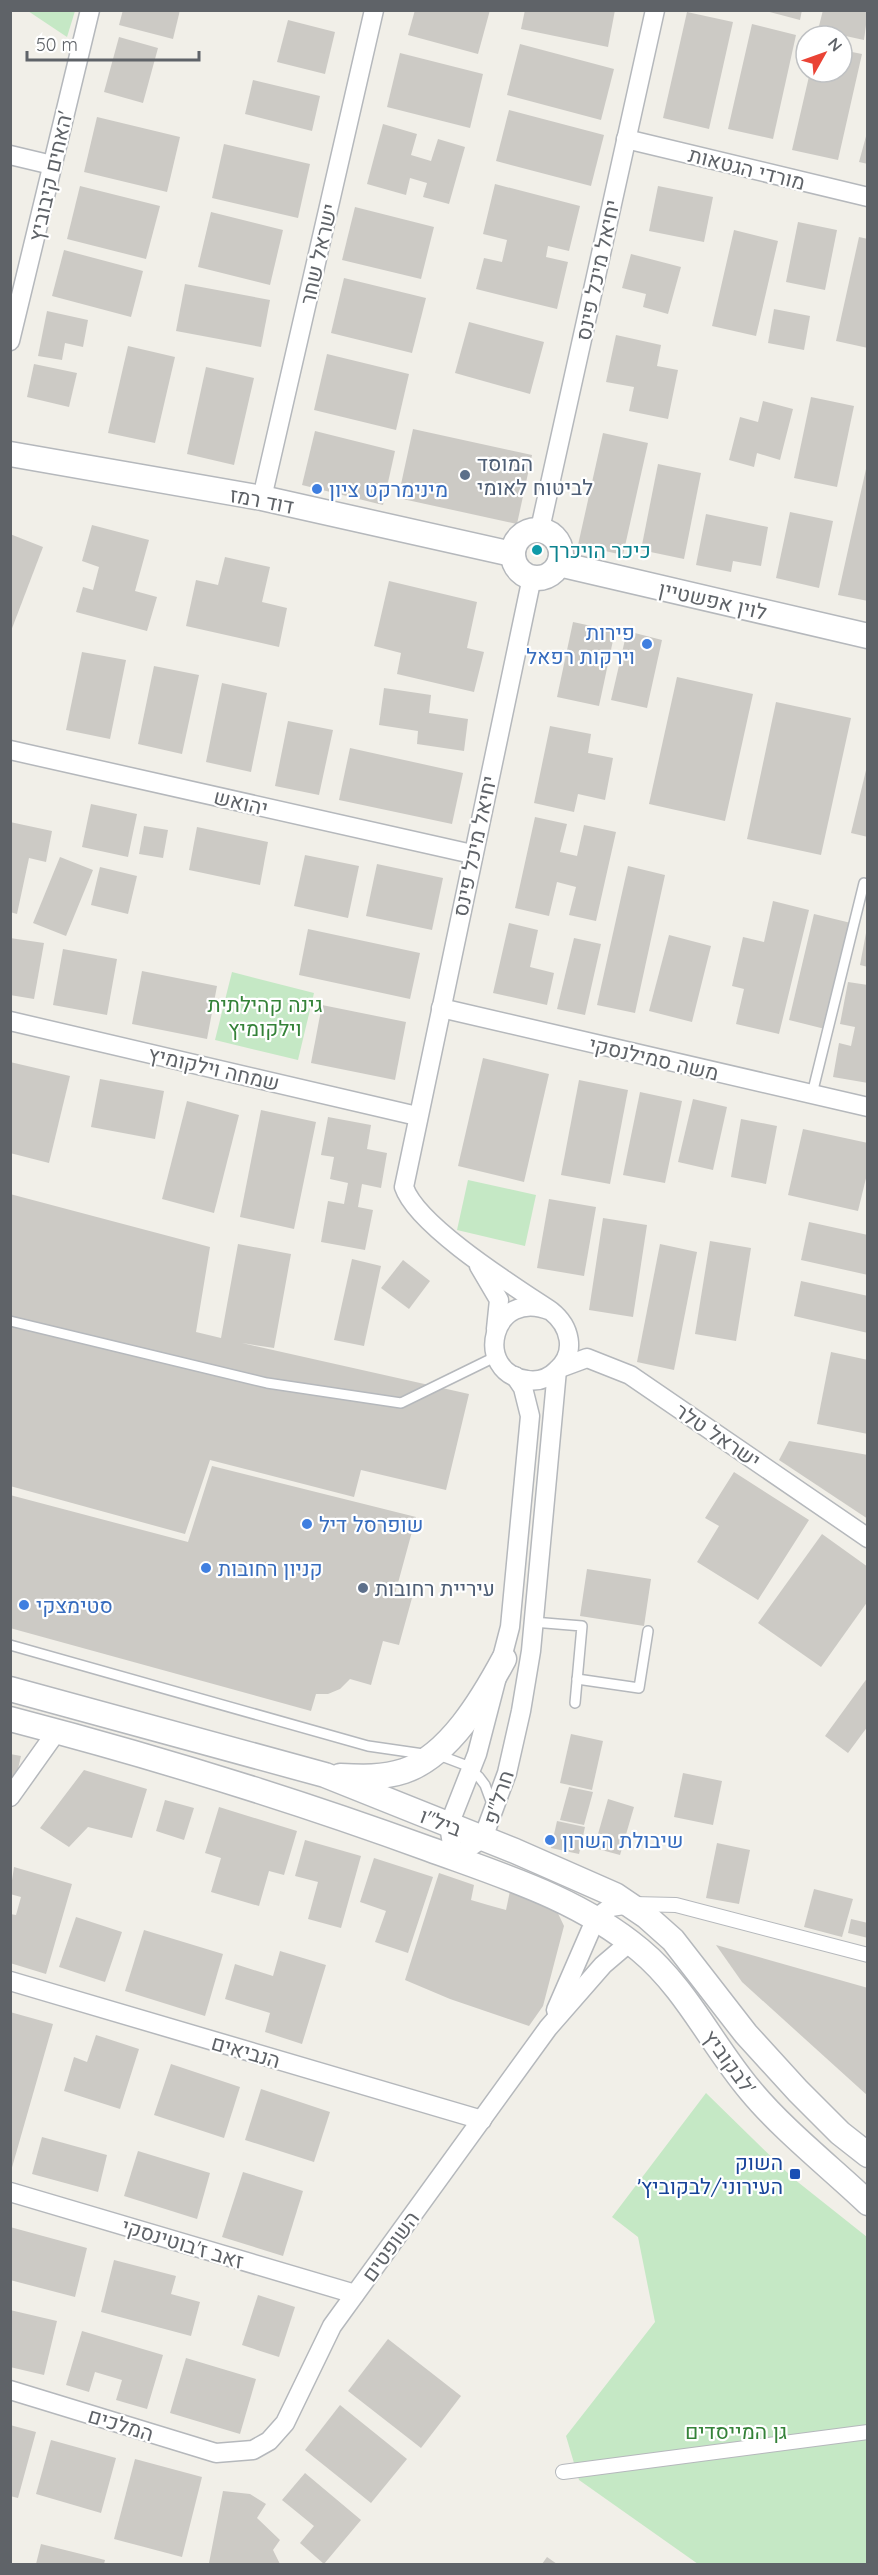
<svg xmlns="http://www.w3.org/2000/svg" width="878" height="2575" viewBox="0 0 878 2575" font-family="Quicksand,Heebo,sans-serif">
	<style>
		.green { fill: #c5e8c5 }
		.building { fill: #cccac5 }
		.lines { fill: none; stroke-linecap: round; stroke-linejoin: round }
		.service-casing { stroke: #b5b8bc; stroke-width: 12 }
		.pedestrian-casing { stroke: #b5b8bc; stroke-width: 16 }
		.minor-casing { stroke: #b5b8bc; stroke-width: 21 }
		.tertiary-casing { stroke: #b5b8bc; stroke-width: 27 }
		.service { stroke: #fff; stroke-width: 9 }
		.pedestrian { stroke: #fff; stroke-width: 14 }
		.minor { stroke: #fff; stroke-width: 18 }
		.tertiary { stroke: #fff; stroke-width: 24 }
		.service-dot { fill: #5c6f8a; stroke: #fff; stroke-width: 2 }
		.shop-dot { fill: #3f7fe0; stroke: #fff; stroke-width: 2 }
		.culture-dot { fill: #0f9aa8; stroke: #fff; stroke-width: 2 }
		.transit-dot { fill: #1a4fb4; stroke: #fff; stroke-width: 2 }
		.labels { text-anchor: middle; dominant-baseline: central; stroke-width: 4.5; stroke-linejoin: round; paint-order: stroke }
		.street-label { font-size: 21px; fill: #5f6368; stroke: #fff }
		.service-label { font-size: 21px; fill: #4e5e75; stroke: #fff; text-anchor: start }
		.shop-label { font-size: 21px; fill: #366cbe; stroke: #fff; text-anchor: start }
		.culture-label { font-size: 21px; fill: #0d838f; stroke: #fff; text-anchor: start }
		.park-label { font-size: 21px; fill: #348238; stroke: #fff }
		.transit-label { font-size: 21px; fill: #164399; stroke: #fff; text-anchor: end }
	</style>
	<rect width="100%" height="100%" fill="#f1efe8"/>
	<!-- green -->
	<g class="green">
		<path d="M28,11H75L67,37Z"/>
		<path d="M232,972L314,993L298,1060L215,1040Z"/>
		<path d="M468,1180L536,1195L525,1246L457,1230Z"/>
		<path d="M706,2093L794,2179L867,2237V2564H698L579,2480L566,2436L655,2322L638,2237L612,2217Z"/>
	</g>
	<!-- building -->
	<g class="building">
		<path d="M123,10H180L173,39L119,25Z"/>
		<path d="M415,10H490L478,54L408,35Z"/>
		<path d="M525,10H615L608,47L521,29Z"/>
		<path d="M762,10H802L800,20Z"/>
		<path d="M823,10H868L864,40L818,30Z"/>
		<path d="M687,12L733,22L709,129L663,118Z"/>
		<path d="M288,20L335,32L325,74L277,62Z"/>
		<path d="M752,24L796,35L773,139L728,129Z"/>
		<path d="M119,37L158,48L143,103L104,92Z"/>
		<path d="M520,44L614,69L601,120L507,95Z"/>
		<path d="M842,50L862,54L838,160L792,150L810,72H842Z"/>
		<path d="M400,53L483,74L470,128L387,107Z"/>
		<path d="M253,80L320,96L312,131L245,114Z"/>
		<path d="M509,110L604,135L591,186L496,161Z"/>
		<path d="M97,117L180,137L167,192L84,172Z"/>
		<path d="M383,124L417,134L411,155L431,161L438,139L465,147L449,204L423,197L427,183L410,178L406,195L367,184Z"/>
		<path d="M868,129V164L859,162Z"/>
		<path d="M224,144L310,164L298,218L212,198Z"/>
		<path d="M495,184L580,206L569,251L548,246L546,257L568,262L557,309L476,289L484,258L502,262L507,240L483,234Z"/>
		<path d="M80,186L160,206L146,259L67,239Z"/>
		<path d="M658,186L713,197L704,242L649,231Z"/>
		<path d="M355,207L434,227L421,279L342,260Z"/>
		<path d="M211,212L283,230L270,285L198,267Z"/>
		<path d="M798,222L837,230L825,290L786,282Z"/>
		<path d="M734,230L778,241L756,336L712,326Z"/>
		<path d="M859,237L868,239V348L836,341Z"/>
		<path d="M64,250L143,271L131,317L52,296Z"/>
		<path d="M631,254L681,267L668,314L643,307L646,294L622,288Z"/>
		<path d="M344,278L426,298L412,353L331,333Z"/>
		<path d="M185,284L270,300L261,347L176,331Z"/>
		<path d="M774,309L810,316L804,350L768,343Z"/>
		<path d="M47,311L88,320L83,347L65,343L62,360L38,356Z"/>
		<path d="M469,322L544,342L530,394L455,373Z"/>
		<path d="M616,335L661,345L657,366L678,370L668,419L629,411L634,387L606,382Z"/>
		<path d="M128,346L175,357L155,443L108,433Z"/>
		<path d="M327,354L409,374L396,430L314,410Z"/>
		<path d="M34,364L77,373L69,407L27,397Z"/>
		<path d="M206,367L254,378L234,465L187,454Z"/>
		<path d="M811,397L854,406L837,487L794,478Z"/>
		<path d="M763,401L793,409L780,460L757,453L754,467L729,460L740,417L758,422Z"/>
		<path d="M413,429L532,455L517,524L398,498Z"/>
		<path d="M315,431L395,451L383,505L302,485Z"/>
		<path d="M603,433L648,443L623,555L578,545Z"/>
		<path d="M868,460V601L838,595Z"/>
		<path d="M658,464L701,473L684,559L641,550Z"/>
		<path d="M790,512L833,521L819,588L776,578Z"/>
		<path d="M706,514L768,527L761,566L733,561L731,572L696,565Z"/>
		<path d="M92,525L149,540L135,591L157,597L147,631L76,612L83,587L93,590L99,567L82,561Z"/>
		<path d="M10,534L43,547L11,631H10Z"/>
		<path d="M225,557L270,567L262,602L287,608L279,647L186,626L196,580L218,585Z"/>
		<path d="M389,581L477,602L467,648L484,652L474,692L397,674L401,653L374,646Z"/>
		<path d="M573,622L615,631L599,706L557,697Z"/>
		<path d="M627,631L662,640L647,708L611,700Z"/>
		<path d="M82,652L126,660L110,739L66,730Z"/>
		<path d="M154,666L199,675L182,754L138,744Z"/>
		<path d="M677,677L753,694L725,821L649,804Z"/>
		<path d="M222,683L267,693L251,772L206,762Z"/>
		<path d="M384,688L431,695L429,713L468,719L464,751L417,744L418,731L379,725Z"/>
		<path d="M776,702L851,718L821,855L747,839Z"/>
		<path d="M288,721L333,730L319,795L275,786Z"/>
		<path d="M550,726L591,734L588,753L613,758L605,800L578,794L574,812L534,803Z"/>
		<path d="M350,748L463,773L452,824L339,800Z"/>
		<path d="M867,766H868V837L851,833Z"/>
		<path d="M91,804L137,814L128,857L82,847Z"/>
		<path d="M535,817L567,824L560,852L577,856L584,825L616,832L596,921L569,915L576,887L557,882L549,916L515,908Z"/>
		<path d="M10,822L52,831L46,862L29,858L17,914L10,912Z"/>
		<path d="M144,826L168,830L163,858L139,854Z"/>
		<path d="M197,827L268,842L260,885L189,870Z"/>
		<path d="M305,855L359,866L348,918L294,906Z"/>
		<path d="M60,857L93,870L66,936L33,923Z"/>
		<path d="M377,864L443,878L432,930L366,916Z"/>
		<path d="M628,866L665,875L635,1013L597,1005Z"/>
		<path d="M100,867L137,876L128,914L91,905Z"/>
		<path d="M773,901L809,910L779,1034L736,1024L744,989L732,986L743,937L764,942Z"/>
		<path d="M814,914L851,923L825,1029L789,1020Z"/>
		<path d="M509,923L538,930L530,967L554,973L547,1005L493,993Z"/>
		<path d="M308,929L420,953L410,999L299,975Z"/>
		<path d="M866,933H868V967L860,965Z"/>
		<path d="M669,935L711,946L692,1022L649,1011Z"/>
		<path d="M10,938L44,943L34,999L10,995Z"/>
		<path d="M574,938L601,944L585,1015L557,1009Z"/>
		<path d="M63,949L117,959L107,1015L53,1005Z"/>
		<path d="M142,971L217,986L207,1039L132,1024Z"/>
		<path d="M848,982L868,985V1083L833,1077L839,1043L851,1046L855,1027L840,1024Z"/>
		<path d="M322,1005L406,1022L395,1080L311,1063Z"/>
		<path d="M483,1058L549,1074L524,1182L458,1166Z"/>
		<path d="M10,1062L70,1076L49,1163L10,1153Z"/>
		<path d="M100,1079L164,1091L155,1139L91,1127Z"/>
		<path d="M579,1080L628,1090L610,1184L561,1175Z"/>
		<path d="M640,1092L682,1101L665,1183L623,1175Z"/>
		<path d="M693,1099L727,1107L713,1170L678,1162Z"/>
		<path d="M187,1101L239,1115L214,1213L162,1199Z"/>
		<path d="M261,1110L316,1122L294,1229L240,1217Z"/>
		<path d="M328,1117L371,1125L367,1149L387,1153L381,1188L362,1184L358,1207L373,1210L365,1250L321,1242L328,1201L344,1204L348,1183L330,1179L334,1157L321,1155Z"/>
		<path d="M741,1119L777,1126L766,1184L731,1177Z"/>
		<path d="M803,1129L868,1143V1170L858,1211L788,1195Z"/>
		<path d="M10,1194L210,1247L196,1332L221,1338L238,1244L291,1254L274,1348L242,1343L469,1394L446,1490L361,1470L354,1497L210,1460L185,1534L10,1486Z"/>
		<path d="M549,1199L596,1207L584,1276L537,1268Z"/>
		<path d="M603,1218L647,1225L633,1317L589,1310Z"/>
		<path d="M809,1222L868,1235V1275L801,1260Z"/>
		<path d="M710,1241L751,1248L736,1341L695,1334Z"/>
		<path d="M660,1244L697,1252L674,1370L637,1362Z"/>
		<path d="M352,1259L381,1266L364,1346L334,1340Z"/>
		<path d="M403,1260L430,1281L409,1309L381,1288Z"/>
		<path d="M801,1281L868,1296V1333L794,1316Z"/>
		<path d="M831,1352L868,1360V1434L817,1424Z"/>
		<path d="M789,1441L868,1455V1519L779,1460Z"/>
		<path d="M212,1466L416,1517L395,1594L412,1598L399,1645L383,1641L371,1685L350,1679L340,1689L328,1694H316L311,1711L10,1628V1495L188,1542Z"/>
		<path d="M734,1472L809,1520L758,1600L697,1562L719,1526L705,1518Z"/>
		<path d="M822,1534L868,1567V1601L821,1667L758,1623Z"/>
		<path d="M587,1569L651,1579L644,1626L580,1616Z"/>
		<path d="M868,1677V1726L848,1753L825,1736Z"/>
		<path d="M571,1734L603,1741L592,1790L560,1783Z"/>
		<path d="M10,1754L21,1756L15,1782L10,1781Z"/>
		<path d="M84,1770L147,1789L132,1838L88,1827L69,1847L40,1828Z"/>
		<path d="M683,1773L722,1781L713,1825L674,1817Z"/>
		<path d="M569,1787L593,1792L584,1825L560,1820Z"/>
		<path d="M608,1799L634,1807L620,1855L594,1848Z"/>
		<path d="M165,1800L194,1808L184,1840L156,1831Z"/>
		<path d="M219,1807L297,1831L284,1875L269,1871L259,1906L211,1892L221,1858L205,1853Z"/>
		<path d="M557,1821L585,1827L579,1854L551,1848Z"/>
		<path d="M305,1840L361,1856L341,1928L308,1919L318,1882L295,1876Z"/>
		<path d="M717,1843L750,1850L739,1904L706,1898Z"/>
		<path d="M374,1858L433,1877L408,1953L375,1942L386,1911L360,1902Z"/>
		<path d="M14,1867L72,1884L46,1974L10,1963V1914L16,1915L21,1897L10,1894Z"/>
		<path d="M439,1873L474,1885L471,1900L488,1905L506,1910L510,1891L554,1905L564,1926L543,2006L529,2026L450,1999L405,1980Z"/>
		<path d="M814,1889L853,1899L842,1937L804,1927Z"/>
		<path d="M76,1917L122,1932L105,1982L59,1967Z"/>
		<path d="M851,1919L868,1923V1938L848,1933Z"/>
		<path d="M144,1930L223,1954L205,2016L125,1991Z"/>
		<path d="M716,1945L868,1988V2096L742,1982Z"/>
		<path d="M280,1951L326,1965L302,2044L265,2032L270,2013L225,1999L235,1964L273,1976Z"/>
		<path d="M10,2012L53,2024L11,2171H10Z"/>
		<path d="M96,2035L139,2049L120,2109L64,2091L74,2057L87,2062Z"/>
		<path d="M171,2064L240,2087L224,2138L154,2115Z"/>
		<path d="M261,2089L330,2112L314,2162L245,2140Z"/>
		<path d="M42,2137L107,2155L98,2192L32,2174Z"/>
		<path d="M138,2151L210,2173L197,2219L124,2196Z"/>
		<path d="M243,2172L303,2191L283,2256L222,2237Z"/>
		<path d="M10,2227L87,2248L75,2297L10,2280Z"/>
		<path d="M114,2260L176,2276L171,2294L200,2302L191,2336L101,2312Z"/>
		<path d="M258,2295L295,2307L279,2357L242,2345Z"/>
		<path d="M10,2310L57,2321L44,2375L10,2367Z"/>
		<path d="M82,2331L163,2355L147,2409L116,2400L122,2380L95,2372L89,2392L66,2385Z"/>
		<path d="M388,2339L461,2396L421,2448L348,2391Z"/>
		<path d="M186,2358L256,2379L240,2434L170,2413Z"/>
		<path d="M340,2405L407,2459L371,2503L305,2450Z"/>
		<path d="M10,2425L36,2432L18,2498L10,2496Z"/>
		<path d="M51,2440L116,2458L101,2513L36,2494Z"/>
		<path d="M135,2459L202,2477L182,2557L114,2539Z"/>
		<path d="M305,2473L361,2520L324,2564L300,2543L314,2526L282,2500Z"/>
		<path d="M223,2491L250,2494L266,2504L257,2518L280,2540L273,2550L280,2564L209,2563Z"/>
		<path d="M41,2544L105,2560L104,2564H36Z"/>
		<path d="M547,2557L557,2564H542Z"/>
	</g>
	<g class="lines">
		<defs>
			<g id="service">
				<path d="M812,1094L864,883"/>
				<path d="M10,1321L267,1383L401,1403L497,1356"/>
				<path d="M533,1622L582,1626L575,1703"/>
				<path d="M10,1645L368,1746L444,1757L465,1765L479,1777L485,1785L492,1804"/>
				<path d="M577,1679L639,1688L648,1631"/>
			</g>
			<g id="pedestrian">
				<path d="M633,1904L676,1905L868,1955"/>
				<path d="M563,2472L868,2432"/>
			</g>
			<g id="minor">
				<path d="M626,139L868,197"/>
				<path d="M10,155L52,165"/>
				<path d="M10,341L90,10"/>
				<path d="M262,498L374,10"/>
				<path d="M540,529L655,10"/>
				<path d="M532,577L404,1187C417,1226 515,1287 551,1311C570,1326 577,1352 557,1370C549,1378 539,1382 527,1380C472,1373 491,1286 551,1311"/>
				<path d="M10,750L472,854"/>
				<path d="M441,1008L868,1107"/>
				<path d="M10,1021L417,1116"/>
				<path d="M479,1266L499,1300L496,1329"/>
				<path d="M560,1368L587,1358L630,1375L868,1538"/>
				<path d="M515,1376L523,1388L530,1416L510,1627L477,1754L449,1825L454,1858L483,1838L507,1773L521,1711L531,1651L557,1370"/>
				<path d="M10,1797L57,1731"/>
				<path d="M10,1981L482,2120"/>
				<path d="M556,2010L596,1918L611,1907L630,1904"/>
				<path d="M10,2192L355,2294"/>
				<path d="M10,2390L216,2453L253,2450L269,2441L285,2423L332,2326L548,2028L603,1965L630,1942"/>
			</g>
			<g id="tertiary">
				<path d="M10,454L262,498L512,554"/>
				<circle cx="537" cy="554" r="24"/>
				<path d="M559,564L868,636"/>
				<path d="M10,1689L325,1775L515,1851L615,1895L646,1916L673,1940L746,2034L798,2091L840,2133L868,2155"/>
				<path d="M10,1719C152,1756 292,1799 429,1849C503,1876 579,1899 640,1950C686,1988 712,2045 750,2090C782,2129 830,2167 868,2203"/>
				<path d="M340,1776C361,1777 383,1778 404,1771C449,1756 483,1698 504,1659"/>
			</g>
		</defs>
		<!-- service casing -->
		<use href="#service" class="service-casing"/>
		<!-- pedestrian casing -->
		<use href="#pedestrian" class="pedestrian-casing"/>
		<!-- minor casing -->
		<use href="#minor" class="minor-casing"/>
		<!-- tertiary casing -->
		<use href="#tertiary" class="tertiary-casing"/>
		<!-- service -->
		<use href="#service" class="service"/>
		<!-- pedestrian -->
		<use href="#pedestrian" class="pedestrian"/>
		<!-- minor -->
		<use href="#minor" class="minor"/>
		<!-- tertiary -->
		<use href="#tertiary" class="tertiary"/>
	</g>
	<!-- markers -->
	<g class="service-dot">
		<circle cx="465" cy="475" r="6"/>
		<circle cx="363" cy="1588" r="6"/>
	</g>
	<g class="shop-dot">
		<circle cx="317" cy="489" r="6"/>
		<circle cx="647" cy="644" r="6"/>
		<circle cx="307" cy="1524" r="6"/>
		<circle cx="206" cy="1568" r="6"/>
		<circle cx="24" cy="1605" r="6"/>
		<circle cx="550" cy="1840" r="6"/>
	</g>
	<circle class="culture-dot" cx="537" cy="550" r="6"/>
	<rect class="transit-dot" x="789" y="2168" width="12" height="12" rx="3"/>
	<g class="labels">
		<!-- street labels -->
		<g class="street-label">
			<text transform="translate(747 168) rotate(14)">מורדי הגטאות</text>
			<text transform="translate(50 176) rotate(-77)">האחים קיבוביץ'</text>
			<text transform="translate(318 254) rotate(-77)">ישראל שחר</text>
			<text transform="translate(597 270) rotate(-78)">יחיאל מיכל פינס</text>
			<text transform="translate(262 500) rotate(11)">דוד רמז</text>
			<text transform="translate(713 600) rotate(13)">לוין אפשטיין</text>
			<text transform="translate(241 802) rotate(13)">יהואש</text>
			<text transform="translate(474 846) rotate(-78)">יחיאל מיכל פינס</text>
			<text transform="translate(654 1058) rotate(13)">משה סמילנסקי</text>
			<text transform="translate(214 1068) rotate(13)">שמחה וילקומיץ</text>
			<text transform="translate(718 1435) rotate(34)">ישראל טלר</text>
			<text transform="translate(498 1797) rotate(-72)">חרל"פ</text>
			<text transform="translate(441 1822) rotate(21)">ביל"ו</text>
			<text transform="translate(246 2051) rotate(16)">הנביאים</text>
			<text transform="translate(730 2062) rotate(54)">לבקוביץ'</text>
			<text transform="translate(183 2243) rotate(17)">זאב ז'בוטינסקי</text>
			<text transform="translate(390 2246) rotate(-54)">השופטים</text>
			<text transform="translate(121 2424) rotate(17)">המלכים</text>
		</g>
		<!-- service labels -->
		<g class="service-label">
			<text x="477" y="463">המוסד<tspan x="477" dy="24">לביטוח לאומי</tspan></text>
			<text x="375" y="1588">עיריית רחובות</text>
		</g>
		<!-- shop labels -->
		<g class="shop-label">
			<text x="329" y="489">מינימרקט ציון</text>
			<text x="635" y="632" text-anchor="end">פירות<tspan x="635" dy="24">וירקות רפאל</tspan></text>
			<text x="319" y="1524">שופרסל דיל</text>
			<text x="218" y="1568">קניון רחובות</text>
			<text x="36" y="1605">סטימצקי</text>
			<text x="562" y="1840">שיבולת השרון</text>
		</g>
		<!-- culture labels -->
		<g class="culture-label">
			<text x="549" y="550">כיכר הויכרך</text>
		</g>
		<!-- park labels -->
		<g class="park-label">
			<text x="265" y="1004">גינה קהילתית<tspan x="265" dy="24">וילקומיץ</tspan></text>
			<text x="736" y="2431">גן המייסדים</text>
		</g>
		<!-- transit labels -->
		<g class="transit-label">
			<text x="783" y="2162">השוק<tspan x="783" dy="24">העירוני/לבקוביץ׳</tspan></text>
		</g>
	</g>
	<!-- border -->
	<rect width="878" height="2575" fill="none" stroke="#5f6368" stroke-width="24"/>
	<!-- north arrow -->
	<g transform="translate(824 54) rotate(50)"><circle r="28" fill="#ffffff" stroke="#bfc1c3" stroke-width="1.5"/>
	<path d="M0-4.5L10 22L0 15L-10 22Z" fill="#ea4335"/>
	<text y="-9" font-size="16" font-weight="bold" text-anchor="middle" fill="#5f6368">N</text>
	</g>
	<!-- scale -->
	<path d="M27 51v9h172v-9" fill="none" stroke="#5f6368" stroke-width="3"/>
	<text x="36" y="51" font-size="18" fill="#5f6368" stroke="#ffffff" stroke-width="4.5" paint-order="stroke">50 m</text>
</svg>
